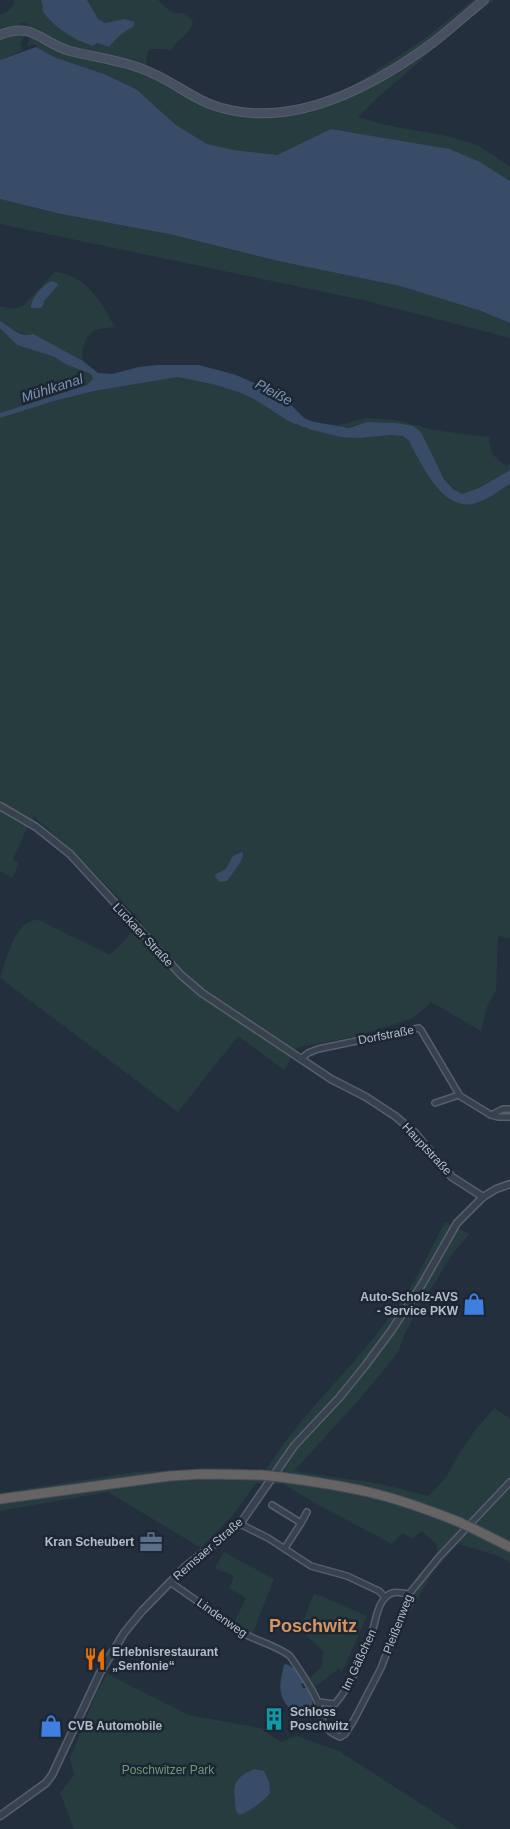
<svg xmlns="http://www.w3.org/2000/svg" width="510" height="1829" viewBox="0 0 510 1829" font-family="Helvetica,sans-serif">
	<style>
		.green { fill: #263c3f }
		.water { fill: #394c67 }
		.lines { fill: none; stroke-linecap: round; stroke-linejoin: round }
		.minor-casing { stroke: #565f6c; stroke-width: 8 }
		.tertiary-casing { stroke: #565f6c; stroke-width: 9 }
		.secondary-casing { stroke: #565f6c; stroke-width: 10 }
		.trunk-casing { stroke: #434c59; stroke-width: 11 }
		.minor { stroke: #38414e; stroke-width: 5 }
		.tertiary { stroke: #38414e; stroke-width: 6 }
		.secondary { stroke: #465061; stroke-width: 8 }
		.trunk { stroke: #656462; stroke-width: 9 }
		.trunk-bridge-casing { stroke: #434c59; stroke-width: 11; stroke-linecap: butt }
		.trunk-bridge { stroke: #656462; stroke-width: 9 }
		.labels { text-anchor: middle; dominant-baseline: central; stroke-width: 5; stroke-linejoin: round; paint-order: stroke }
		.street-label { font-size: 12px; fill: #b4bcc9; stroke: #1d2633 }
		.poi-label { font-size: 12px; font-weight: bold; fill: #b4bcc9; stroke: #1d2633; text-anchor: start }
		.park-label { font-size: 12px; fill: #6b9a76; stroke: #1d2633 }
		.water-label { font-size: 14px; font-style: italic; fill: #7c92b1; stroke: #1d2633 }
		.district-label { font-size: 18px; font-weight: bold; fill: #d59563; stroke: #1d2633 }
	</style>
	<rect width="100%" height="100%" fill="#242f3e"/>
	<!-- green -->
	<g class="green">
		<path d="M13,0H41C47,23 71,39 93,46L97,43L103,46C114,40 122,32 133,27L124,19L105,23L98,19L87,0H158C165,7 173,16 183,13L193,21C190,37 177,37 171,51L166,49H150C144,57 147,65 147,74L223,112L284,110L319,100L354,85L423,40L473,0H494L465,22L377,98L358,117C394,130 434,130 471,143C484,147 498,159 510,167V181L480,162L450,149L331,129L277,155L234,150L206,144L176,125L136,89L104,74L54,57L40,50L34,44L27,46L32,34L38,32L30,28L26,23H21L18,27L0,32V15L8,11L15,3Z"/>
		<path d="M11,33H27L20,43L23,50L0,60V37Z"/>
		<path d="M0,199L61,214L169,234L278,261L400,286L481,311L510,323V338L367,301L0,224Z"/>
		<path d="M55,272C86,274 101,302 115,327C109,328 99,328 94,331C84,337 81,351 83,361L39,337L28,336L11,329L6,324L0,321V306L14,309L24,305Z"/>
		<path d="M0,328L17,345L55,357L65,364L91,374L93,379L87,385L0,413Z"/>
		<path d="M178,377L216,385L238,392L254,399L288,421L359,438L391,435L403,436L409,441L431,480L479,503L510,484V938L498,936L496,990L487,1007L481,1031L431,1002L417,1015L408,1020L353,1037L298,1047L284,1070L238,1036L178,1112L0,978C6,960 15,918 39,920L110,955L142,922L72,850L34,817L28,826L13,859L19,864L12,878L0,871V418L54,401L94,391Z"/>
		<path d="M366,418L396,420L433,430L489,437C490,452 494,459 507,466L510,464V470L479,488L462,494C440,482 432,453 421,432C403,426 385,419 366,423C352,425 351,429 335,426Z"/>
		<path d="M445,1222L470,1234L452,1254L433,1286L422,1302L404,1335L399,1350L388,1365L356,1403L294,1471L381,1484L429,1496L447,1476L457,1457L473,1433L494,1408L510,1419V1563L496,1555L458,1544L432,1573L405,1621L400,1622L414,1592L437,1556V1544L421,1531L413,1539L402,1533L392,1544L320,1506L284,1484L256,1483L233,1515L201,1548L108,1492L0,1511V1493L135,1472L225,1468L266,1470C301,1414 350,1371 389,1318C412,1289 428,1255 445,1222Z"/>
		<path d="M224,1552L274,1579L252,1635L234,1623L246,1598L229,1588L234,1576L215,1568Z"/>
		<path d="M314,1593L367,1616L342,1672L338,1669L315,1687L310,1678L322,1666L323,1651L308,1637L301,1627Z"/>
		<path d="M107,1674L189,1715L260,1728L281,1742L296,1736L339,1751L460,1829H74L60,1793L74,1775L70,1758L96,1694Z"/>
	</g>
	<!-- water -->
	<g class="water">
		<path d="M41,0H87L98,19L105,23L124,19L135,22L133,27C124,31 116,38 109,47L97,43L93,46C74,40 53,27 42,10L43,7Z"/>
		<path d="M36,47L54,57L104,74L136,89L176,125L207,144L234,150L277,155L331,129L450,149L480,162L510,181V323L481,311L400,286L278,261L169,234L61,214L0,199V60Z"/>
		<path d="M51,281L57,283L58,285L44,301V303L41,308H31C31,298 42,286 51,281Z"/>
		<path d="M0,321C10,326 20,339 33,334L39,337L83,361L98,373L112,374L139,367L157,365H199L236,375L280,394L304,418L314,422L349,428L367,422L396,423L413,426L421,432L444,479L453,489L462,494L479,488L510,470V484C500,490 490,498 479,502C444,516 422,465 409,441L403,436L391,435L359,438L341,437L312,430L288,421L254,399L238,392L216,385L178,377L94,391L54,401L0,418V413L87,385L93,379L91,374L65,364L55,357L17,345L0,328Z"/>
		<path d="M242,852L243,855L240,863L227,881L220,882L215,877L216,874L226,869L233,856Z"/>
		<path d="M286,1664L295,1669L304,1683L301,1684L303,1688H307L313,1698L312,1706C300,1720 284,1708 281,1693C279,1684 282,1674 284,1665Z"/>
		<path d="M254,1769L264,1771L269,1782L270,1793C263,1802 250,1811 239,1815C235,1809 235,1806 235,1800C232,1781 238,1777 254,1769Z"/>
	</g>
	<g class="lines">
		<defs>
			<g id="minor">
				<path d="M301,1059L308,1053L318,1049L419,1028L421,1030L460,1096L491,1115L498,1117H510"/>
				<path d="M435,1103L459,1095"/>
				<path d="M491,1115L503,1109H510"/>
				<path d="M272,1505L301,1523L285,1548"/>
				<path d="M301,1523L307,1512"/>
				<path d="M240,1524L268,1538L311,1566L347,1576L379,1591L385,1597"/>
				<path d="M170,1582L241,1632C256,1641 276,1645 290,1656C299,1669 308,1682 315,1696C325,1714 316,1727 340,1737L345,1734L354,1720L381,1668L409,1594L439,1557L510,1482"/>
				<path d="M318,1702L335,1704C352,1684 363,1656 372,1632C376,1621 377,1604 387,1596C393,1590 401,1593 409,1594"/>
			</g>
			<g id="tertiary">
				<path d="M0,806L36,827L70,854L181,975L202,993L331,1079L366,1097L395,1116L414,1132L452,1177L483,1197"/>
				<path d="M0,1816L46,1783L52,1775L100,1673L124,1633L142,1611L186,1566L240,1524L294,1446L339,1398L365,1366L391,1331L421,1286L457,1223L483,1197L496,1189L510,1184"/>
			</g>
			<path id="secondary" d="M0,35C34,21 41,43 70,51C98,58 127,61 154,74C177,84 197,102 222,108C297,129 376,85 435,41C452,28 468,13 484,0"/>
			<g id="trunk">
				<path d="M280,1477C310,1481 339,1485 368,1492C399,1499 429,1510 459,1522"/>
				<path d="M0,1499L170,1476L203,1474L261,1475"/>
				<path d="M476,1530L510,1547"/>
			</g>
		</defs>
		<!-- minor casing -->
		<use href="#minor" class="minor-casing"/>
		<!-- tertiary casing -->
		<use href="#tertiary" class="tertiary-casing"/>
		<!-- secondary casing -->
		<use href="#secondary" class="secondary-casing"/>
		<!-- trunk casing -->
		<use href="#trunk" class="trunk-casing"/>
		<!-- minor -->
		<use href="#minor" class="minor"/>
		<!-- tertiary -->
		<use href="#tertiary" class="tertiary"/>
		<!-- secondary -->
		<use href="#secondary" class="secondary"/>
		<!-- trunk -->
		<use href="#trunk" class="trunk"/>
		<defs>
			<g id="trunk-bridge">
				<path d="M261,1475L280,1477"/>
				<path d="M459,1522L476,1530"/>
			</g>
		</defs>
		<!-- trunk-bridge casing -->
		<use href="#trunk-bridge" class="trunk-bridge-casing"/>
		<!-- trunk-bridge -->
		<use href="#trunk-bridge" class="trunk-bridge"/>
	</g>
	<!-- icons -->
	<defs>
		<symbol id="shop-bare" viewBox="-9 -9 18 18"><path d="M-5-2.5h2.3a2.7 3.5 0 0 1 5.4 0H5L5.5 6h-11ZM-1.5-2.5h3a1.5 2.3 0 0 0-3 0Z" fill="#3f7fe0" stroke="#1d2633" stroke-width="2.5" paint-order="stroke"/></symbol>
		<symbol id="office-bare" viewBox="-9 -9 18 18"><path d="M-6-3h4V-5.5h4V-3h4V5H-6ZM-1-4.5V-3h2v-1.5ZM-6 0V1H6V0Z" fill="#5c6f8a" stroke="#1d2633" stroke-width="2.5" paint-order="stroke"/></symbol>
		<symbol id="restaurant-bare" viewBox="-9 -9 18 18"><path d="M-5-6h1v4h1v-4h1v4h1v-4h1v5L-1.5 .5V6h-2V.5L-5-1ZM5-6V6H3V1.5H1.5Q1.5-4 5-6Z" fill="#e8710a" stroke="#1d2633" stroke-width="2.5" paint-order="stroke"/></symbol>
		<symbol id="building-bare" viewBox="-9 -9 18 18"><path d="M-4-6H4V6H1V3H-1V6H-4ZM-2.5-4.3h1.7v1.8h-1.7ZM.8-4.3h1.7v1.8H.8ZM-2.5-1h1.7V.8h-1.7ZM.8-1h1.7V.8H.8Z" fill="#0f9aa8" stroke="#1d2633" stroke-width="2.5" paint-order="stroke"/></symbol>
	</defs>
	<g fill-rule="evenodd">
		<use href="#shop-bare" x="458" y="1288" width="32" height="32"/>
		<use href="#office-bare" x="135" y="1526" width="32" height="32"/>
		<use href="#restaurant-bare" x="79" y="1643" width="32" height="32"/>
		<use href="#building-bare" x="258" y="1703" width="32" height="32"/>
		<use href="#shop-bare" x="35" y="1710" width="32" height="32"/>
	</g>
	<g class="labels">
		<!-- street labels -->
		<g class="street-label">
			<text transform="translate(143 935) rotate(47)">Luckaer Straße</text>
			<text transform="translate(386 1035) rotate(-11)">Dorfstraße</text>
			<text transform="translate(427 1149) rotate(47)">Hauptstraße</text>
			<text transform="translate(208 1549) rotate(-41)">Remsaer Straße</text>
			<text transform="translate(222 1618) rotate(35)">Lindenweg</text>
			<text transform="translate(398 1624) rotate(-69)">Pleißenweg</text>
			<text transform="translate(359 1660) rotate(-65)">Im Gäßchen</text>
		</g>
		<!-- poi labels -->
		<g class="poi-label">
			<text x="458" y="1297" text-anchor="end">Auto-Scholz-AVS<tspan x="458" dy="14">- Service PKW</tspan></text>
			<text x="134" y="1542" text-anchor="end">Kran Scheubert</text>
			<text x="112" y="1652">Erlebnisrestaurant<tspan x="112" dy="14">„Senfonie“</tspan></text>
			<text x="290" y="1712">Schloss<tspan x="290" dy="14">Poschwitz</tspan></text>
			<text x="68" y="1726">CVB Automobile</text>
		</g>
		<!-- park labels -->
		<g class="park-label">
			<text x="168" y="1770">Poschwitzer Park</text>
		</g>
		<!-- water labels -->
		<g class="water-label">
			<text transform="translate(52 388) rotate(-18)">Mühlkanal</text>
			<text transform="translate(274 392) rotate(28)">Pleiße</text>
		</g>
		<!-- district labels -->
		<g class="district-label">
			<text x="313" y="1626">Poschwitz</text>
		</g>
	</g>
</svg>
